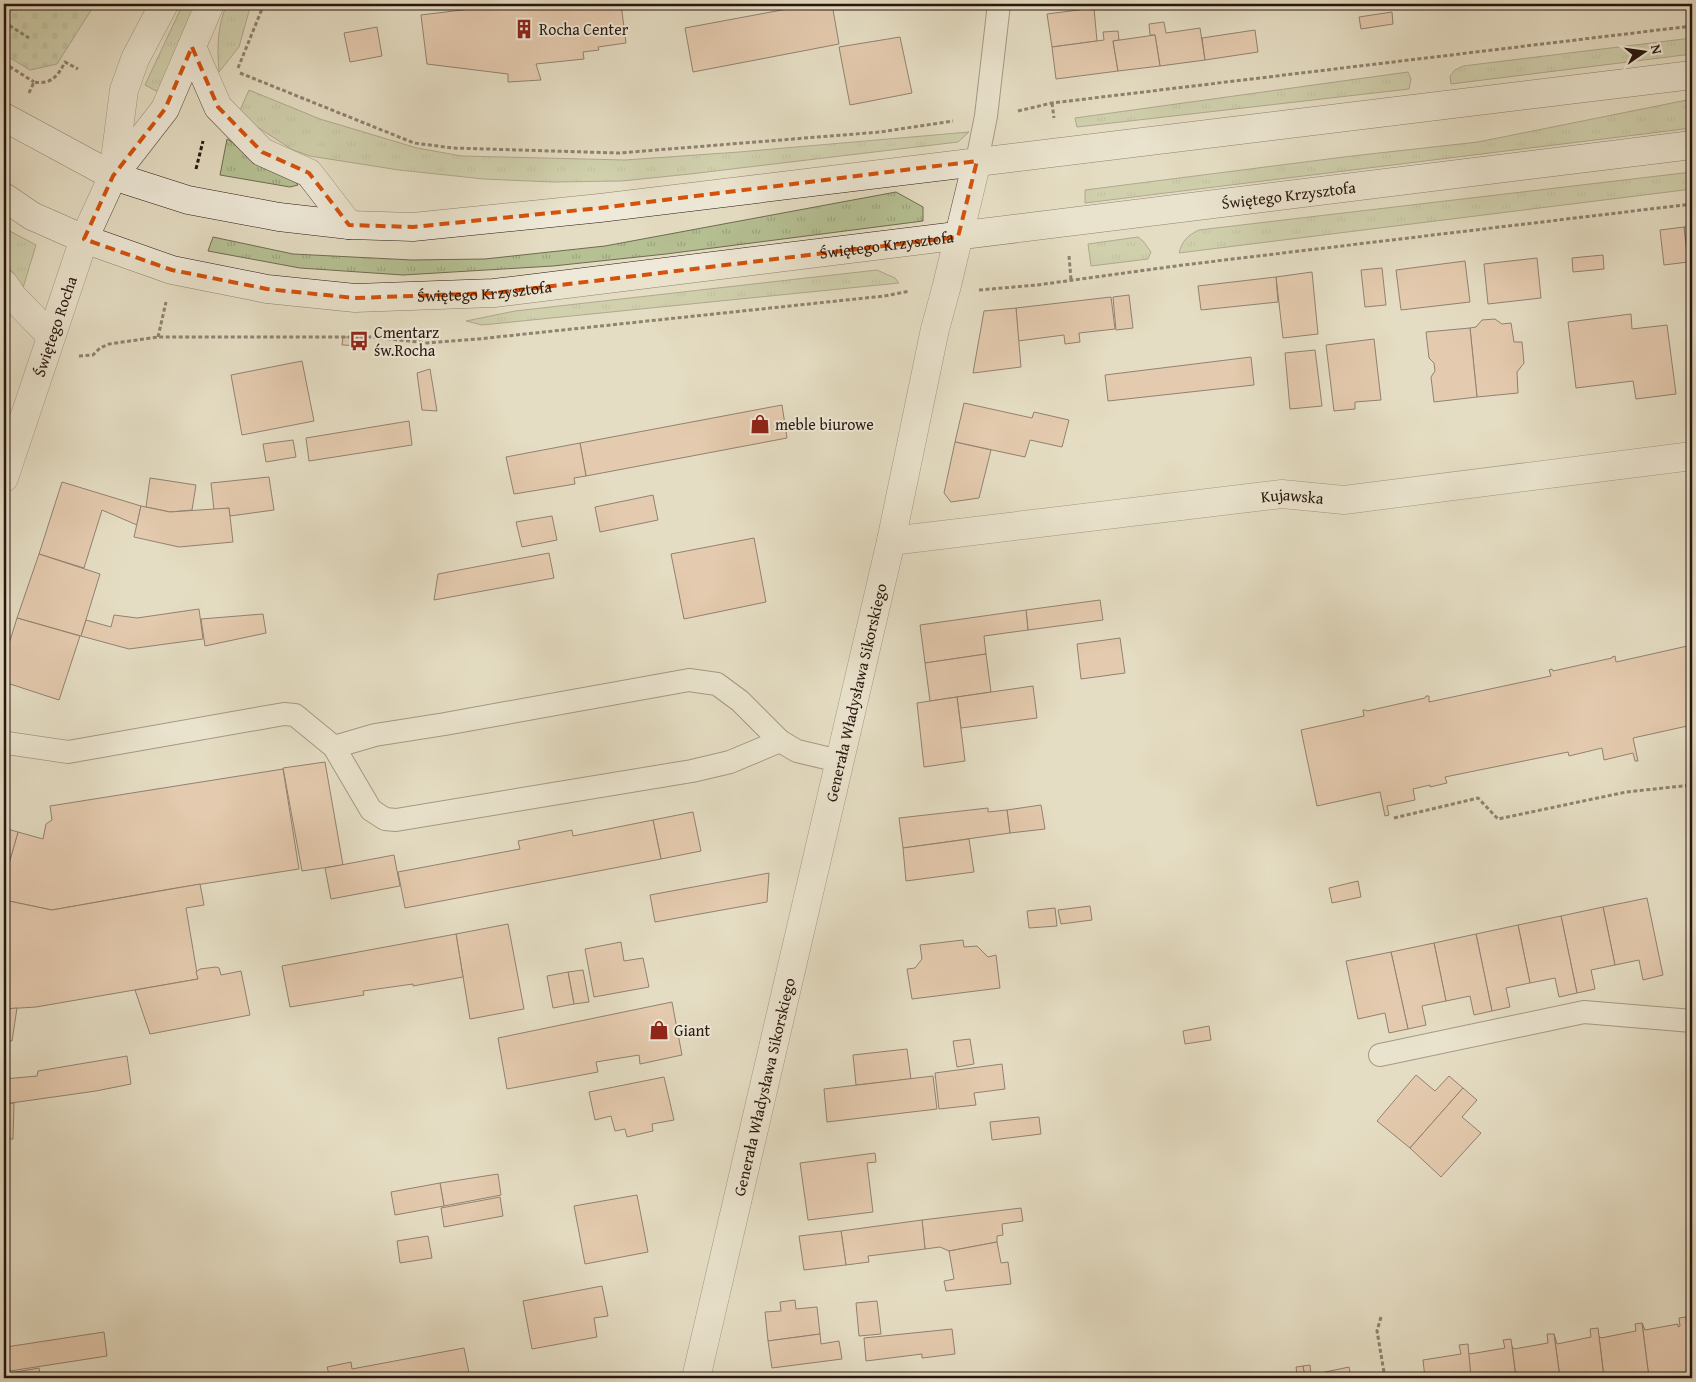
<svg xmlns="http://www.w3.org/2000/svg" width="1696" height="1382" viewBox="0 0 1696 1382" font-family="'Gentium Book Plus',serif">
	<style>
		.grass { fill: url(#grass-tufts); stroke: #6f6b51 }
		.cemetery { fill: url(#cemetery-stones); stroke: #6f6b51 }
		.building { fill: #e2b395; stroke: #29160f }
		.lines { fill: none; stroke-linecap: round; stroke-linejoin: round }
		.service-casing { stroke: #58483c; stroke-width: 24 }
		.minor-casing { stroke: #58483c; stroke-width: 29 }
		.tertiary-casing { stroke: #58483c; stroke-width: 29 }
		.secondary-casing { stroke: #29160f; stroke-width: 29 }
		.path { stroke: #29160f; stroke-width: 3; stroke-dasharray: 4 2.5; stroke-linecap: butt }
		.service { stroke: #eee9d8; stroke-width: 22 }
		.minor { stroke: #eee9d8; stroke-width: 28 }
		.tertiary { stroke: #eee9d8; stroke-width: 28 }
		.secondary { stroke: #eee9d8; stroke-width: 28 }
		.marked { fill: none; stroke: #d5520c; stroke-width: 4; stroke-dasharray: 10 6; stroke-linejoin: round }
		.labels { text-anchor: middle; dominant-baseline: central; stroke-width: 4; stroke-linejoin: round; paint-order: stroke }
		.poi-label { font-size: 16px; fill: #29160f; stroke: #eee9d8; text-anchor: start }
		.street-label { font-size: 16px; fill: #29160f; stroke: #eee9d8 }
	</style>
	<defs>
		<pattern id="grass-tufts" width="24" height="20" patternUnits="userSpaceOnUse" patternTransform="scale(1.25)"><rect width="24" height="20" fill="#b5c093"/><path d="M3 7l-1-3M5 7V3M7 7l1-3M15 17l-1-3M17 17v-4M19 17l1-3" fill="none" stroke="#9ca47e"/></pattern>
		<pattern id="cemetery-stones" width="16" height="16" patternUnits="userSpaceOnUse" patternTransform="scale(1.25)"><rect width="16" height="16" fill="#b5c093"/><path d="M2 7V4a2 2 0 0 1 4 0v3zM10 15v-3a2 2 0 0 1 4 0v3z" fill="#9ca47e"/></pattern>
	</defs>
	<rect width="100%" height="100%" fill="#e5ddc3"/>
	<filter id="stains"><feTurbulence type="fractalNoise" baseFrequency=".004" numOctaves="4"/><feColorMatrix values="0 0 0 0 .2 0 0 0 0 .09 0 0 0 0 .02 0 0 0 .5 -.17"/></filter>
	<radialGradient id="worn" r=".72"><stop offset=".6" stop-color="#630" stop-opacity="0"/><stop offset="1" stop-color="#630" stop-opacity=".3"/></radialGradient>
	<!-- grass -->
	<g class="grass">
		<path d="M183,4H196L160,93L145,85Z"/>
		<path d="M227,4H251L239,47L219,72C217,48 217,27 227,4Z"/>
		<path d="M1692,38V54L1451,84L1450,76L1455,70L1463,66Z"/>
		<path d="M1408,72L1411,79L1409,89L1077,127L1075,118Z"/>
		<path d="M249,90L320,119L417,148L462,156L625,160L739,152L969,132L958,142L690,174L622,181L552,182L484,179L399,170L310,156L293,150L251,123L240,110Z"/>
		<path d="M1692,99V128L1085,203V190L1352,156L1478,142Z"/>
		<path d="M227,139L295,181L298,185L290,187L220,175Z"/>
		<path d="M1692,172V189L1179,253C1182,241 1188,235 1199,230Z"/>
		<path d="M896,192L923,207V221L666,254L553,266L403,275L300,268L208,251L213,237L293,254L412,260L485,259L605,246Z"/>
		<path d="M4,228L36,245L22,291L13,273L4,262Z"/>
		<path d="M1138,237L1143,241L1151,252L1148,259L1091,266L1088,244Z"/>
		<path d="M877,270L895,278L899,283L482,325L466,321L515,311Z"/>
	</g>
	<!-- cemetery -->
	<path class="cemetery" d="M4,4H95L57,64L30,70L4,54Z"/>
	<!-- building -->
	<g class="building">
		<path d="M511,4H621L626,43L598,47L599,50L583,52L584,59L536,64L541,80L508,82V74L427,64L421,15Z"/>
		<path d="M814,4H832L839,44L693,72L685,28Z"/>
		<path d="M1094,8L1097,41L1052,47L1047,14Z"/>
		<path d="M1392,12L1393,24L1361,29L1359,17Z"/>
		<path d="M1164,22L1166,33L1200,28L1205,60L1160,66L1155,35H1150L1149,24Z"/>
		<path d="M377,27L382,56L350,62L344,33Z"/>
		<path d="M1255,30L1258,52L1205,60L1202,38Z"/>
		<path d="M1118,31L1119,40L1113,41L1118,71L1056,79L1052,47L1104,40L1103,32Z"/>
		<path d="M1155,35L1160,66L1118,71L1113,41Z"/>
		<path d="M900,37L912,93L850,105L839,47Z"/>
		<path d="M1692,226V261L1688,262L1684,227Z"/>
		<path d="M1684,227L1688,262L1664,265L1660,230Z"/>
		<path d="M1603,255L1604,269L1573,272L1572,258Z"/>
		<path d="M1537,258L1541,298L1488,304L1484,264Z"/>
		<path d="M1465,261L1470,302L1401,310L1396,270Z"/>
		<path d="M1382,268L1386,305L1365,307L1361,270Z"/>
		<path d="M1312,272L1318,334L1283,338L1276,277Z"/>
		<path d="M1276,277L1278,302L1201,310L1198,286Z"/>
		<path d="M1129,295L1133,328L1116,330L1113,297Z"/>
		<path d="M1111,297L1115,329L1079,333L1080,342L1065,344L1064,335L1018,341L1016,308Z"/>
		<path d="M1016,308L1021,367L973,373L984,311Z"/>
		<path d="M1631,314L1632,329L1667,325L1676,394L1636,399L1633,381L1576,388L1568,322Z"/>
		<path d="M1495,319L1502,324L1511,323L1514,342H1522L1524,363L1517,372L1518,393L1477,397L1470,328L1476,327L1482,320Z"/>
		<path d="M1470,328L1477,397L1434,402L1431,377L1435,371L1434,363L1429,358L1426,332Z"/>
		<path d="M343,337H366V346L342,345Z"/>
		<path d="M1374,339L1381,400L1355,402V409L1334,411L1326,345Z"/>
		<path d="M1315,350L1322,406L1290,409L1285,353Z"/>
		<path d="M1251,357L1254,385L1108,401L1105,375Z"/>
		<path d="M302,361L314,421L242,435L231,375Z"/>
		<path d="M430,369L437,411L422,410L417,373Z"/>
		<path d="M964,403L1032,418L1034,412L1069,420L1062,447L1030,440L1025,457L955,442Z"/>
		<path d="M782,405L787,438L586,476L580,443Z"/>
		<path d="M409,421L412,445L309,461L306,438Z"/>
		<path d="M293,440L296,457L266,462L263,444Z"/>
		<path d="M955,442L991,450L979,498L951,502L944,493Z"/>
		<path d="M580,443L586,476L574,478L575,484L514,494L506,457Z"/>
		<path d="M269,477L274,510L230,516L229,508L214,510L211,483Z"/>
		<path d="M150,478L196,485L192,510L170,512L146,507Z"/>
		<path d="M62,482L141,506L137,525L102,510L84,568L39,554Z"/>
		<path d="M653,495L658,520L600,532L595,507Z"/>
		<path d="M141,506L170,512L229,508L233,542L179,547L134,537Z"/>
		<path d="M552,516L557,540L522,547L516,522Z"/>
		<path d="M754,538L766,602L684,619L671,554Z"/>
		<path d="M549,553L554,578L434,600L438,574Z"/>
		<path d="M39,554L100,574L81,636L17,618Z"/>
		<path d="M1100,600L1103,620L1028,630L1026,610Z"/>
		<path d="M199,609L203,639L129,649L81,636L86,620L111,627L114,615L137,618Z"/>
		<path d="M1026,610L1028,630L984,636L986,654L925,663L920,625Z"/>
		<path d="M263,614L266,633L205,646L201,619Z"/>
		<path d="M17,618L80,636L59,700L4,682V660Z"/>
		<path d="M1120,638L1125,673L1081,679L1077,644Z"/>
		<path d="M1692,645V725L1633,738L1638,761H1635L1633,753L1604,760L1602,748L1569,756L1568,752L1445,777L1447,783L1430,787V785L1413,789L1415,800L1387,806L1389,815L1385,816L1380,792L1317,806L1301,730L1364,716L1363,710H1366L1367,711L1425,698L1426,696H1429V702L1551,676L1549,670L1552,669L1553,671L1612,658V657L1615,656L1616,662Z"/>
		<path d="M986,654L991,692L930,701L925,663Z"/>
		<path d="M1033,686L1037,718L961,728L957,697Z"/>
		<path d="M957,697L965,761L924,767L917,703Z"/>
		<path d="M325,762L343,865L302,871L283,768Z"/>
		<path d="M283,769L299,869L170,889L52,910L4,900V881L18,832L43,839L46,824L52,820L50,806Z"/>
		<path d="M1041,805L1045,829L1010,833L1007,810Z"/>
		<path d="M988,808V812L1007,810L1010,833L903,848L899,818Z"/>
		<path d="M693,812L701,851L661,859L653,820Z"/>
		<path d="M653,820L661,859L405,908L398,872L520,849L518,841L572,830L573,836Z"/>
		<path d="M4,828L18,832L4,881Z"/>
		<path d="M969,839L974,872L906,881L903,848Z"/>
		<path d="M394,855L400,886L331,899L325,868Z"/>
		<path d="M769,873L767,902L655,922L650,895Z"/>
		<path d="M1358,881L1361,897L1332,903L1329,888Z"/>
		<path d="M200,884L204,905L186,908L198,979L36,1007L4,1009V900L52,910Z"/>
		<path d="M1647,898L1663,975L1643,980L1639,960L1615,965L1603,907Z"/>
		<path d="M1090,906L1092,920L1061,924L1058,910Z"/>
		<path d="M1603,907L1615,965L1591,970L1595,989L1577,993L1561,916Z"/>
		<path d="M1055,908L1057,926L1029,928L1027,911Z"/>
		<path d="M1561,916L1577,993L1559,997L1555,978L1530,983L1518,925Z"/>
		<path d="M508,924L524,1009L470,1019L456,934Z"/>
		<path d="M1518,925L1530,983L1506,988L1510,1007L1492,1011L1476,934Z"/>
		<path d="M456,934L463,977L413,986V984L363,991L364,995L290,1007L282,966Z"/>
		<path d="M1476,934L1492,1011L1474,1015L1470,996L1446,1001L1434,943Z"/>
		<path d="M963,940L964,947L977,946L988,957L996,955L1000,988L912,999L907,969L915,968L922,959L920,945Z"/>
		<path d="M621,942L624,961L643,958L649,987L594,997L585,949Z"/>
		<path d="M1434,943L1446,1001L1422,1006L1426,1025L1408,1029L1391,952Z"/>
		<path d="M1391,952L1408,1029L1389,1033L1385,1013L1358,1019L1346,961Z"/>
		<path d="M216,967L219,968L221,975L241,971L250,1015L150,1034L135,990L198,979L196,972L200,969Z"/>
		<path d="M583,970L589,1002L574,1004L568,972Z"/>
		<path d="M568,972L574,1004L553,1008L547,976Z"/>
		<path d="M672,1002L682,1055L640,1064L639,1055L596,1062L598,1072L507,1089L498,1038Z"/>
		<path d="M17,1008L12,1041L4,1040V1009Z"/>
		<path d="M1209,1026L1211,1040L1185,1044L1183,1031Z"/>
		<path d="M970,1039L974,1064L957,1067L953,1041Z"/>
		<path d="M907,1049L911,1079L856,1085L853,1055Z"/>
		<path d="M127,1056L131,1084L96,1091L4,1104V1079L37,1076L38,1071Z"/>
		<path d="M1002,1064L1005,1089L974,1093L976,1105L939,1109L935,1073Z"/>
		<path d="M1416,1075L1435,1091L1449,1076L1463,1088L1410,1148L1377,1121Z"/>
		<path d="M933,1076L937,1109L827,1122L824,1089Z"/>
		<path d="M664,1077L674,1120L652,1124L653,1131L627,1137L625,1129L615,1131L611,1116L595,1120L589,1092Z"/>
		<path d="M1463,1088L1477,1100L1462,1117L1481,1133L1441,1177L1410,1148Z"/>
		<path d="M14,1103L13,1139H4V1104Z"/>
		<path d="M1039,1117L1041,1134L992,1140L990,1122Z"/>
		<path d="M875,1153L876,1162L867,1163L873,1212L808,1220L800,1163Z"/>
		<path d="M498,1174L501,1195L444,1206L440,1183Z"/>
		<path d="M440,1183L444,1206L395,1215L391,1192Z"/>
		<path d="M637,1195L648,1252L585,1264L574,1206Z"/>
		<path d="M500,1197L503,1216L444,1227L441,1208Z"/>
		<path d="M1021,1208L1023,1221L1002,1224L1003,1235L997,1236V1242L949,1251L940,1247L925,1249L922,1220Z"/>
		<path d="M922,1220L925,1249L868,1256L869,1262L846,1265L841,1231Z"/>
		<path d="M841,1231L846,1265L804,1270L799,1236Z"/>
		<path d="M428,1236L432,1258L400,1263L397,1241Z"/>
		<path d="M997,1242L1001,1263L1008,1262L1011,1284L946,1291L944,1281L954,1279L949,1251Z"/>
		<path d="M602,1286L608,1316L594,1318L597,1337L532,1349L523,1301Z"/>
		<path d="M795,1300L796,1309L817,1307L820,1334L768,1341L765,1312L781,1311L780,1302Z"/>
		<path d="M877,1301L881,1334L859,1336L856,1303Z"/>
		<path d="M1686,1317L1688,1325L1692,1324V1368Z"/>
		<path d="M1686,1317L1692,1378H1649L1642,1323L1645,1330L1678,1324V1327L1680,1326L1679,1318Z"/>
		<path d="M1642,1323L1649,1378H1604L1599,1336L1601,1338L1636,1331L1635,1324Z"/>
		<path d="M1598,1328L1604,1378H1560L1554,1334L1557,1344L1591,1337L1590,1329Z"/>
		<path d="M952,1329L955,1354L922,1358V1354L866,1361L864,1338Z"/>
		<path d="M104,1332L107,1356L10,1371L6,1347Z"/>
		<path d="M820,1334L821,1344L839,1341L842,1359L772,1368L768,1341Z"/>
		<path d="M1547,1334H1554L1560,1378H1516L1512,1346L1514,1349L1548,1343Z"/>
		<path d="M1511,1339L1516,1378H1471L1468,1352L1470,1354L1505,1348L1503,1340Z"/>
		<path d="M1468,1344L1471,1378H1425L1423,1360L1461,1354L1459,1345Z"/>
		<path d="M464,1348L470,1378H330L327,1367L351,1362L352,1369Z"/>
		<path d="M1310,1365L1311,1375L1349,1367L1351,1378H1305L1303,1366Z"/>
		<path d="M1303,1366L1305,1378H1281L1297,1375L1296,1367Z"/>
		<path d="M39,1368L41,1378H4V1371L10,1370V1373Z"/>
	</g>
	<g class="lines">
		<defs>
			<g id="service">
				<path d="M977,161L986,116L999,4"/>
				<path d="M7,743L68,752L284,714L295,715L334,747L371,810L385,819L396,820L692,771L730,762L780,741"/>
				<path d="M334,747L375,735L445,724L689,680L717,684L740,701L780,741L797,751L839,761"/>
				<path d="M1380,1055L1584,1012L1692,1021"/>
			</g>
			<g id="minor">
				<path id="s1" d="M891,541L1282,494L1344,500L1692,456"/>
				<path id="s2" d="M696,1378L891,541L935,329L946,289L977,161"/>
			</g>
			<g id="tertiary">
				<path d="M192,47L218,107L262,152L309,173L349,225"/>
				<path d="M113,175L124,90L135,59L164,4"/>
				<path d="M4,284L13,297L51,336"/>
				<path id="s3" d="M4,478L84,239L113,176L165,109L210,4"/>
			</g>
			<g id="secondary">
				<path d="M4,117L113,176L188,200L279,217L349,225L413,227L600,208L1692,75"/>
				<path id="s4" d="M4,197L32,216L84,239L172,270L267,289L355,298L494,293L1692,145"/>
			</g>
		</defs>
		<!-- service casing -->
		<use href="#service" class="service-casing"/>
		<!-- minor casing -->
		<use href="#minor" class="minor-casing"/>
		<!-- tertiary casing -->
		<use href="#tertiary" class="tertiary-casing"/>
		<!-- secondary casing -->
		<use href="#secondary" class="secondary-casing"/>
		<!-- path -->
		<g class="path">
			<path d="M4,22L29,38"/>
			<path d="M4,63L34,82"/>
			<path d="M238,68L264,4"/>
			<path d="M240,73L414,143L453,148L619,153L880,132L953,121"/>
			<path d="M29,93L34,82C51,85 58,76 65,62L78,69"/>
			<path d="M1052,103L1054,118"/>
			<path d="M1018,111L1052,103L1692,26"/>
			<path d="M196,169L203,141"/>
			<path d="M1069,256L1071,280"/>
			<path d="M979,290L1037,285L1183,265L1692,204"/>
			<path d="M158,337L166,302"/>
			<path d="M79,356L93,355L100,348L109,344L158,337H373L427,343L478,339L884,296L910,291"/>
			<path d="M1394,818L1478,798L1498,819L1626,792L1692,785"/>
			<path d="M1381,1317L1377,1331L1385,1378"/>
		</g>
		<!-- service -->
		<use href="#service" class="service"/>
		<!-- minor -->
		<use href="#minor" class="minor"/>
		<!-- tertiary -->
		<use href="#tertiary" class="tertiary"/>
		<!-- secondary -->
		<use href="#secondary" class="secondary"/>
	</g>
	<!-- marked area -->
	<path d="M0 0H1696V1382H0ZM192,47L218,107L262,152L309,173L349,225L413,227L600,208L977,161L958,237L494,293L355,298L267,289L172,270L84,239L113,176L165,109Z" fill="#e5ddc3" fill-opacity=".55" fill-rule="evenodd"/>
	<path class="marked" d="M192,47L218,107L262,152L309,173L349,225L413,227L600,208L977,161L958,237L494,293L355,298L267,289L172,270L84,239L113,176L165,109Z"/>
	<!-- icons -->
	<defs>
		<symbol id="building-bare" viewBox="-9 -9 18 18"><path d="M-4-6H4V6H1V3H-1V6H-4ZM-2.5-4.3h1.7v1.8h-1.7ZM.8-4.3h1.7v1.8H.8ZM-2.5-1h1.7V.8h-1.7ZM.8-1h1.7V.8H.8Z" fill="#8f2418" stroke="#eee9d8" stroke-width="2.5" paint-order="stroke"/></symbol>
		<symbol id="bus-bare" viewBox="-9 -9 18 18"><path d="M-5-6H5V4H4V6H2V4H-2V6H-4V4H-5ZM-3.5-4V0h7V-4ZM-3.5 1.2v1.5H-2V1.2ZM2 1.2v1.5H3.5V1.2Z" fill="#8f2418" stroke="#eee9d8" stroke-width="2.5" paint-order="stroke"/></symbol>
		<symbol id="shop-bare" viewBox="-9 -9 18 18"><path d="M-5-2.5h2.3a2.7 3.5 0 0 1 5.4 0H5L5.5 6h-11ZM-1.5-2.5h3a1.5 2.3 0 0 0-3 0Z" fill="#8f2418" stroke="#eee9d8" stroke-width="2.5" paint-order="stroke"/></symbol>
	</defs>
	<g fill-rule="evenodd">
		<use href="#building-bare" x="510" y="15" width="28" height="28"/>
		<use href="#bus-bare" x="345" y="327" width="28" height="28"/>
		<use href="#shop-bare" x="746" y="410" width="28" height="28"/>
		<use href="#shop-bare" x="645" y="1016" width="28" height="28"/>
	</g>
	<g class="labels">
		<!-- poi labels -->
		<g class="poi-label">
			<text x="539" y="29">Rocha Center</text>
			<text x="374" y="332">Cmentarz<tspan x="374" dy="18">św.Rocha</tspan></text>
			<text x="775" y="424">meble biurowe</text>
			<text x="674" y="1030">Giant</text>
		</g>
		<!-- street labels -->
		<g class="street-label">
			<text stroke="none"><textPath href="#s4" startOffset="1309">Świętego Krzysztofa</textPath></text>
			<text stroke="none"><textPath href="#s4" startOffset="904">Świętego Krzysztofa</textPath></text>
			<text stroke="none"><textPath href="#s4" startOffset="499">Świętego Krzysztofa</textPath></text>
			<text stroke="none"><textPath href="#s3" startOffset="160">Świętego Rocha</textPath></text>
			<text stroke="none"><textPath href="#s1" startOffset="404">Kujawska</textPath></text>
			<text stroke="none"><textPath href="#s2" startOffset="704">Generała Władysława Sikorskiego</textPath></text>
			<text stroke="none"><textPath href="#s2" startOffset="299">Generała Władysława Sikorskiego</textPath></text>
		</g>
	</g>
	<!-- margin -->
	<rect width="1696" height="1382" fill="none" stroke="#e5ddc3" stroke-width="20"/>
	<rect x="5" y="5" width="1686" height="1372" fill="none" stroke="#29160f" stroke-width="2.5"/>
	<rect x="10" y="10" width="1676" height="1362" fill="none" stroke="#29160f"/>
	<!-- north arrow -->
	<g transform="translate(1644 52) rotate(77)" stroke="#eee9d8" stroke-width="4" paint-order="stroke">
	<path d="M0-4L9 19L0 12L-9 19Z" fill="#29160f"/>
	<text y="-8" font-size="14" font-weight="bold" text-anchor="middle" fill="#29160f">N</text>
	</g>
	<rect width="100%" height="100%" filter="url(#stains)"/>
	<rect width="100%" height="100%" fill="url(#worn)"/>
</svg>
